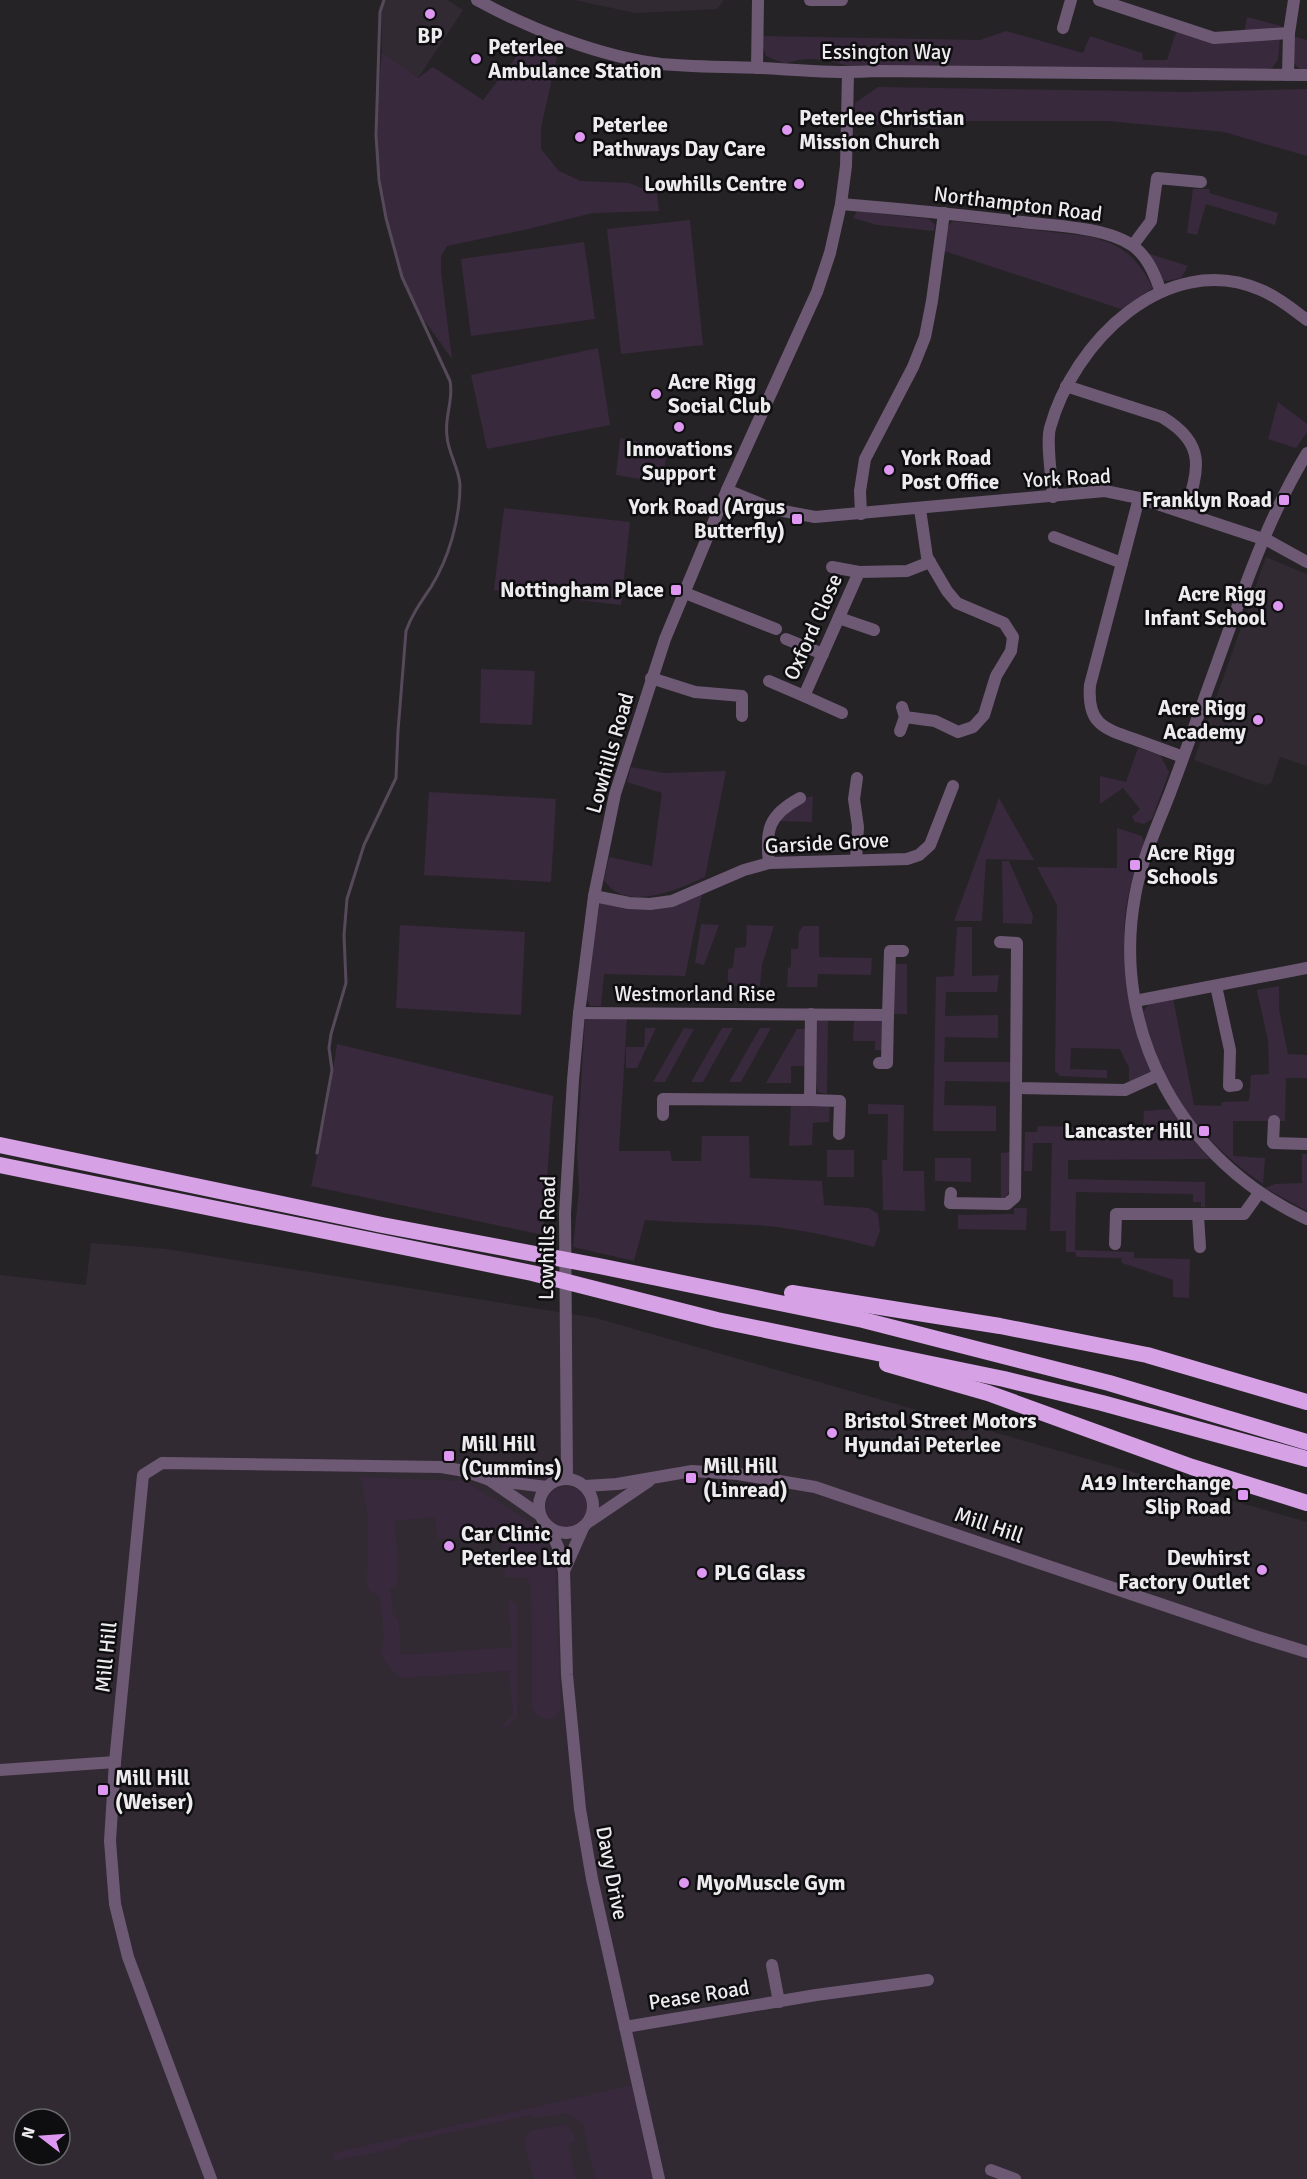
<svg xmlns="http://www.w3.org/2000/svg" width="1307" height="2179" viewBox="0 0 1307 2179" font-family="Signika,sans-serif">
	<style>
		.built { fill: #312a33; fill-rule: evenodd }
		.green { fill: #38293c }
		.lines { fill: none; stroke-linecap: round; stroke-linejoin: round }
		.stream { stroke: #564a5a; stroke-width: 3 }
		.minor { stroke: #6e5974; stroke-width: 12 }
		.highway { stroke: #d6a1e5; stroke-width: 16 }
		.poi-dot { fill: #de98f2; stroke: #0e0d0f; stroke-width: 2 }
		.labels { text-anchor: middle; dominant-baseline: central; stroke-width: 5; stroke-linejoin: round; paint-order: stroke }
		.poi-label { font-size: 21px; font-weight: bold; fill: #edebee; stroke: #0e0d0f; text-anchor: start }
		.street-label { font-size: 21px; fill: #edebee; stroke: #0e0d0f }
	</style>
	<rect width="100%" height="100%" fill="#262327"/>
	<!-- built -->
	<g class="built">
		<path d="M385,0H447L463,10L418,78L382,52L381,9Z"/>
		<path d="M575,0H724L717,9L635,13Z"/>
		<path d="M1266,557L1307,574V766L1280,757L1271,783L1264,785L1194,760Z"/>
		<path d="M91,1243L166,1249L596,1318L1307,1522V2179H0V1275L86,1285ZM24,2119H60V2155H24Z"/>
	</g>
	<!-- green -->
	<g class="green">
		<path d="M1247,17L1281,26L1278,60L1272,68L1262,71L848,66C826,60 806,55 785,64L766,56L763,48L762,36L980,40L1006,31L1083,53L1090,36L1142,53L1143,60H1167L1178,26L1243,39Z"/>
		<path d="M1292,36L1307,40V70C1289,70 1292,49 1292,36Z"/>
		<path d="M526,44L534,50L557,57L541,127V149L559,171L581,181L629,183L657,194L659,211L593,213L528,229L447,246L441,256V272L452,359L416,309L402,277L386,218L377,154L378,93L382,52L418,78L433,67L483,100Z"/>
		<path d="M878,87L1187,92L1307,89V156L1224,132L1108,121H958L937,129L855,123V103Z"/>
		<path d="M1193,189H1210L1209,193L1278,213L1275,225L1206,204L1197,235L1187,233Z"/>
		<path d="M857,211L929,219L935,225L934,231L877,225L853,218Z"/>
		<path d="M690,220L703,345L621,354L607,229Z"/>
		<path d="M953,221L1087,236C1122,244 1136,256 1153,288L1121,309L944,251L947,227Z"/>
		<path d="M584,242L595,319L471,336L461,259Z"/>
		<path d="M1147,253L1188,266L1181,278L1167,281L1162,280Z"/>
		<path d="M598,348L610,425L487,449L471,375Z"/>
		<path d="M1278,402L1307,424V432L1296,448L1268,439Z"/>
		<path d="M620,438L667,447L663,483L616,475Z"/>
		<path d="M504,508L630,522L621,605L494,590Z"/>
		<path d="M481,669L535,671L532,725L480,723Z"/>
		<path d="M1138,748L1160,755L1169,772L1152,819L1144,824L1135,822L1132,817L1140,809L1123,788L1100,804V776L1126,782Z"/>
		<path d="M631,767L664,773L726,771L705,877C677,890 625,913 604,880L609,857L652,866L662,793L627,782Z"/>
		<path d="M429,792L556,799L551,882L424,875Z"/>
		<path d="M813,796L812,822L777,821L804,798Z"/>
		<path d="M999,798L1034,860L986,859L982,921H954Z"/>
		<path d="M1117,828L1142,836L1144,842C1136,866 1127,892 1125,918C1121,971 1129,1023 1151,1071L1129,1082V1068L1120,1049L1071,1048L1070,1069L1107,1070V1078L1060,1076L1055,1071L1057,905L1037,867L1117,868Z"/>
		<path d="M1002,861H1009L1033,916L1032,924L1003,923Z"/>
		<path d="M702,894L685,976L604,974L601,1006H590L585,995L598,902L624,907Z"/>
		<path d="M701,924L719,925L704,965L695,963Z"/>
		<path d="M400,925L525,932L521,1015L396,1008Z"/>
		<path d="M747,925L774,926L762,965L760,986H728V969L733,967L735,948L746,947Z"/>
		<path d="M803,926H819V957L872,958L871,975L818,974L817,987H787L788,968L791,967V949H798L799,932Z"/>
		<path d="M957,927H972V976L999,975L997,992H946L945,1016L998,1015V1038L945,1037L944,1062H1010V1082L945,1081L944,1105L996,1106V1131H933L936,977L954,976Z"/>
		<rect x="893" y="964" width="14" height="50"/>
		<path d="M1279,986V1010L1288,1054L1307,1055V1078H1286L1285,1121H1233V1156L1265,1158L1263,1184C1197,1138 1163,1090 1143,1012L1150,1002L1173,998L1194,1105L1221,1106L1222,1102L1249,1101L1251,1075L1269,1074L1268,1041L1257,990Z"/>
		<path d="M585,1017H627L619,1151H670L672,1161H701L702,1136H749L750,1178L822,1181L824,1205L869,1208L878,1214L880,1231L874,1247C835,1237 796,1228 756,1225C719,1223 682,1223 645,1220L634,1261L573,1247L579,1190L577,1152Z"/>
		<path d="M816,1019H828L827,1094L818,1092L816,1082Z"/>
		<path d="M854,1019L882,1021L884,1025V1047L881,1050H875V1041H853Z"/>
		<path d="M645,1028H656L637,1068H626V1047H644Z"/>
		<path d="M684,1028L694,1029L665,1082H653Z"/>
		<path d="M722,1028H733L703,1082H691Z"/>
		<path d="M760,1028H771L741,1082H729Z"/>
		<path d="M797,1029H807L806,1066H791V1083H766Z"/>
		<path d="M337,1044L553,1096L543,1235L311,1186L328,1103Z"/>
		<path d="M791,1104L830,1105L829,1122L813,1123L812,1145L789,1146Z"/>
		<path d="M868,1104L904,1105L903,1171H924L925,1211L883,1210L882,1160H887L888,1114H868Z"/>
		<path d="M1171,1109L1190,1137L1210,1159L1068,1160V1179L1205,1182V1207H1201V1202H1193V1194L1076,1192L1075,1250L1134,1252V1258L1190,1259L1189,1298L1173,1297V1280L1122,1263L1121,1258L1077,1257L1075,1252H1066V1231H1050L1052,1143H1033L1032,1171H1024L1025,1132H1037L1038,1126L1143,1129L1144,1111Z"/>
		<rect x="827" y="1150" width="27" height="27"/>
		<path d="M1010,1152L1009,1191L1005,1199H1001V1153Z"/>
		<path d="M1302,1154H1307V1211L1265,1188L1275,1184L1302,1183Z"/>
		<path d="M935,1158H971V1182L935,1181Z"/>
		<path d="M1014,1208H1027L1026,1230L958,1229V1215L1014,1214Z"/>
		<path d="M361,1477L465,1481L532,1523L546,1543L555,1563L561,1708L556,1716L548,1720L537,1716L532,1706L531,1586L526,1577H505L501,1533L438,1539L435,1517L395,1521L398,1563L397,1587H390L393,1615L399,1620L401,1655L512,1647L508,1598L517,1605V1716L510,1725L504,1728L502,1726L513,1714L509,1671L401,1678L393,1671L381,1655L384,1637L380,1596L371,1592L367,1585L368,1518Z"/>
		<circle cx="567" cy="1507" r="21"/>
		<path d="M632,2085L653,2179H595L583,2125L568,2113L534,2118L532,2115L405,2142L400,2144L398,2148L334,2161L333,2153Z"/>
		<path d="M565,2125L573,2133L575,2141L568,2144L576,2179H534L526,2150V2135L532,2130Z"/>
	</g>
	<g class="lines">
		<!-- stream -->
		<path class="stream" d="M317,1153L332,1070L329,1048L331,1034L346,983L344,935L347,899L364,845L396,778L398,731L406,631C412,614 421,602 431,587C449,558 460,519 460,485C459,468 448,453 447,436C444,417 454,400 450,381L402,277L386,218L379,180L376,135L380,12L384,0"/>
		<!-- minor -->
		<g class="minor">
			<path d="M477,0C530,29 601,57 661,64C695,67 728,67 761,68C799,70 837,74 875,71L1307,75"/>
			<path d="M810,0H842"/>
			<path d="M1099,0L1214,38L1289,33"/>
			<path d="M1063,28L1071,0"/>
			<path d="M757,68L758,0"/>
			<path d="M1288,75L1289,33L1294,0"/>
			<path d="M841,204C902,209 962,215 1023,222C1055,226 1107,227 1133,246C1148,257 1155,275 1161,292"/>
			<path d="M1133,245L1151,221L1157,178L1201,182"/>
			<path d="M1066,386L1162,417C1207,444 1199,469 1185,513"/>
			<path d="M1307,453C1262,527 1237,610 1207,691C1195,725 1183,759 1170,793C1157,827 1141,861 1135,896C1110,1032 1183,1162 1307,1219"/>
			<path d="M727,490L773,509L815,517L1105,491L1139,498L1269,541L1307,562"/>
			<path d="M1053,497C1052,480 1046,443 1050,428C1073,343 1166,249 1261,290C1278,297 1292,309 1307,320"/>
			<path d="M1139,498L1090,685C1087,723 1102,728 1134,739C1150,745 1167,751 1183,757"/>
			<path d="M861,514L860,491L865,459L913,367L925,337L932,301L944,213"/>
			<path d="M1054,537L1122,563"/>
			<path d="M832,567L859,572"/>
			<path d="M685,593L776,629"/>
			<path d="M839,618L874,630"/>
			<path d="M786,639L823,654"/>
			<path d="M651,678L695,692L742,696V716"/>
			<path d="M769,681L804,696L859,572L907,571L930,562"/>
			<path d="M804,696L842,713"/>
			<path d="M902,707L905,717L935,721L958,732L973,727L984,715L996,676L1011,651L1013,637L1004,623L957,603L947,591L927,557L920,509"/>
			<path d="M900,731L905,717"/>
			<path d="M856,860L858,827L854,799L857,778"/>
			<path d="M769,863C765,829 769,815 800,798"/>
			<path d="M594,896L629,903L650,904L672,901L744,870L769,863L907,859L919,855L930,845L953,786"/>
			<path d="M1000,942L1017,943L1016,1088L1125,1090L1158,1075"/>
			<path d="M1216,986L1230,1050L1229,1086L1237,1085"/>
			<path d="M1135,1001L1307,968"/>
			<path d="M579,1013L888,1015L890,951H903"/>
			<path d="M879,1063H887L888,1015"/>
			<path d="M810,1100L840,1101L839,1134"/>
			<path d="M663,1115V1099L810,1100L811,1014"/>
			<path d="M1274,1121L1273,1143L1307,1144"/>
			<path d="M951,1193L950,1203L1007,1204L1015,1197L1016,1088"/>
			<path d="M1198,1215L1200,1247"/>
			<path d="M1115,1244L1116,1214H1244L1259,1193"/>
			<circle cx="566" cy="1506" r="27"/>
			<path d="M567,1479L565,1213L573,1080L579,1013L594,896L615,794L665,639L727,490L817,292L830,253L841,204L846,166L848,73"/>
			<path d="M491,1481L540,1515"/>
			<path d="M585,1486L617,1484L692,1471L738,1474L815,1487L1255,1636L1307,1652"/>
			<path d="M590,1521L649,1481"/>
			<path d="M550,1529L558,1547L564,1571L567,1675L580,1809L592,1879L659,2179"/>
			<path d="M564,1571L583,1528"/>
			<path d="M0,1770L115,1762"/>
			<path d="M772,1965L779,2002"/>
			<path d="M625,2027L816,1995L928,1980"/>
			<path d="M991,2170L1015,2179"/>
			<path d="M211,2179L128,1957L115,1904L110,1841L115,1762L143,1475L162,1463L441,1467L465,1471L490,1480L547,1487"/>
		</g>
		<!-- highway -->
		<g class="highway">
			<path d="M0,1145L382,1225L599,1266L863,1320L1109,1383L1307,1442"/>
			<path d="M0,1165L532,1273L717,1320L1004,1379L1102,1403L1307,1459"/>
			<path d="M792,1293L1000,1326L1147,1355L1307,1402"/>
			<path d="M887,1364L988,1393L1192,1467L1307,1503"/>
		</g>
	</g>
	<!-- markers -->
	<g class="poi-dot">
		<circle cx="430" cy="14" r="6"/>
		<circle cx="476" cy="59" r="6"/>
		<circle cx="787" cy="130" r="6"/>
		<circle cx="580" cy="137" r="6"/>
		<circle cx="799" cy="184" r="6"/>
		<circle cx="656" cy="394" r="6"/>
		<circle cx="679" cy="427" r="6"/>
		<circle cx="889" cy="470" r="6"/>
		<rect x="1278" y="494" width="12" height="12" rx="3"/>
		<rect x="791" y="513" width="12" height="12" rx="3"/>
		<rect x="670" y="584" width="12" height="12" rx="3"/>
		<circle cx="1278" cy="606" r="6"/>
		<circle cx="1258" cy="720" r="6"/>
		<rect x="1129" y="859" width="12" height="12" rx="3"/>
		<rect x="1198" y="1125" width="12" height="12" rx="3"/>
		<circle cx="832" cy="1433" r="6"/>
		<rect x="443" y="1450" width="12" height="12" rx="3"/>
		<rect x="685" y="1472" width="12" height="12" rx="3"/>
		<rect x="1237" y="1489" width="12" height="12" rx="3"/>
		<circle cx="449" cy="1546" r="6"/>
		<circle cx="1262" cy="1570" r="6"/>
		<circle cx="702" cy="1573" r="6"/>
		<rect x="97" y="1784" width="12" height="12" rx="3"/>
		<circle cx="684" cy="1883" r="6"/>
	</g>
	<g class="labels">
		<!-- poi labels -->
		<g class="poi-label">
			<text x="430" y="36" text-anchor="middle">BP</text>
			<text x="488" y="47">Peterlee<tspan x="488" dy="24">Ambulance Station</tspan></text>
			<text x="799" y="118">Peterlee Christian<tspan x="799" dy="24">Mission Church</tspan></text>
			<text x="592" y="125">Peterlee<tspan x="592" dy="24">Pathways Day Care</tspan></text>
			<text x="787" y="184" text-anchor="end">Lowhills Centre</text>
			<text x="668" y="382">Acre Rigg<tspan x="668" dy="24">Social Club</tspan></text>
			<text x="679" y="449" text-anchor="middle">Innovations<tspan x="679" dy="24">Support</tspan></text>
			<text x="901" y="458">York Road<tspan x="901" dy="24">Post Office</tspan></text>
			<text x="1272" y="500" text-anchor="end">Franklyn Road</text>
			<text x="785" y="507" text-anchor="end">York Road (Argus<tspan x="785" dy="24">Butterfly)</tspan></text>
			<text x="664" y="590" text-anchor="end">Nottingham Place</text>
			<text x="1266" y="594" text-anchor="end">Acre Rigg<tspan x="1266" dy="24">Infant School</tspan></text>
			<text x="1246" y="708" text-anchor="end">Acre Rigg<tspan x="1246" dy="24">Academy</tspan></text>
			<text x="1147" y="853">Acre Rigg<tspan x="1147" dy="24">Schools</tspan></text>
			<text x="1192" y="1131" text-anchor="end">Lancaster Hill</text>
			<text x="844" y="1421">Bristol Street Motors<tspan x="844" dy="24">Hyundai Peterlee</tspan></text>
			<text x="461" y="1444">Mill Hill<tspan x="461" dy="24">(Cummins)</tspan></text>
			<text x="703" y="1466">Mill Hill<tspan x="703" dy="24">(Linread)</tspan></text>
			<text x="1231" y="1483" text-anchor="end">A19 Interchange<tspan x="1231" dy="24">Slip Road</tspan></text>
			<text x="461" y="1534">Car Clinic<tspan x="461" dy="24">Peterlee Ltd</tspan></text>
			<text x="1250" y="1558" text-anchor="end">Dewhirst<tspan x="1250" dy="24">Factory Outlet</tspan></text>
			<text x="714" y="1573">PLG Glass</text>
			<text x="115" y="1778">Mill Hill<tspan x="115" dy="24">(Weiser)</tspan></text>
			<text x="696" y="1883">MyoMuscle Gym</text>
		</g>
		<!-- street labels -->
		<g class="street-label">
			<text x="886" y="52">Essington Way</text>
			<text transform="translate(1018 204) rotate(7)">Northampton Road</text>
			<text transform="translate(1067 478) rotate(-3)">York Road</text>
			<text transform="translate(813 627) rotate(-66)">Oxford Close</text>
			<text transform="translate(610 753) rotate(-74)">Lowhills Road</text>
			<text transform="translate(827 843) rotate(-3)">Garside Grove</text>
			<text x="695" y="994">Westmorland Rise</text>
			<text transform="translate(547 1238) rotate(-89)">Lowhills Road</text>
			<text transform="translate(989 1525) rotate(19)">Mill Hill</text>
			<text transform="translate(106 1657) rotate(-84)">Mill Hill</text>
			<text transform="translate(612 1873) rotate(79)">Davy Drive</text>
			<text transform="translate(699 1995) rotate(-9)">Pease Road</text>
		</g>
	</g>
	<!-- north arrow -->
	<g transform="translate(42 2137) rotate(287)"><circle r="28" fill="#0e0d0f" stroke="#676668" stroke-width="1.5"/>
	<path d="M0-4.5L10 22L0 15L-10 22Z" fill="#de98f2"/>
	<text y="-9" font-size="16" font-weight="bold" text-anchor="middle" fill="#edebee">N</text>
	</g>
</svg>
